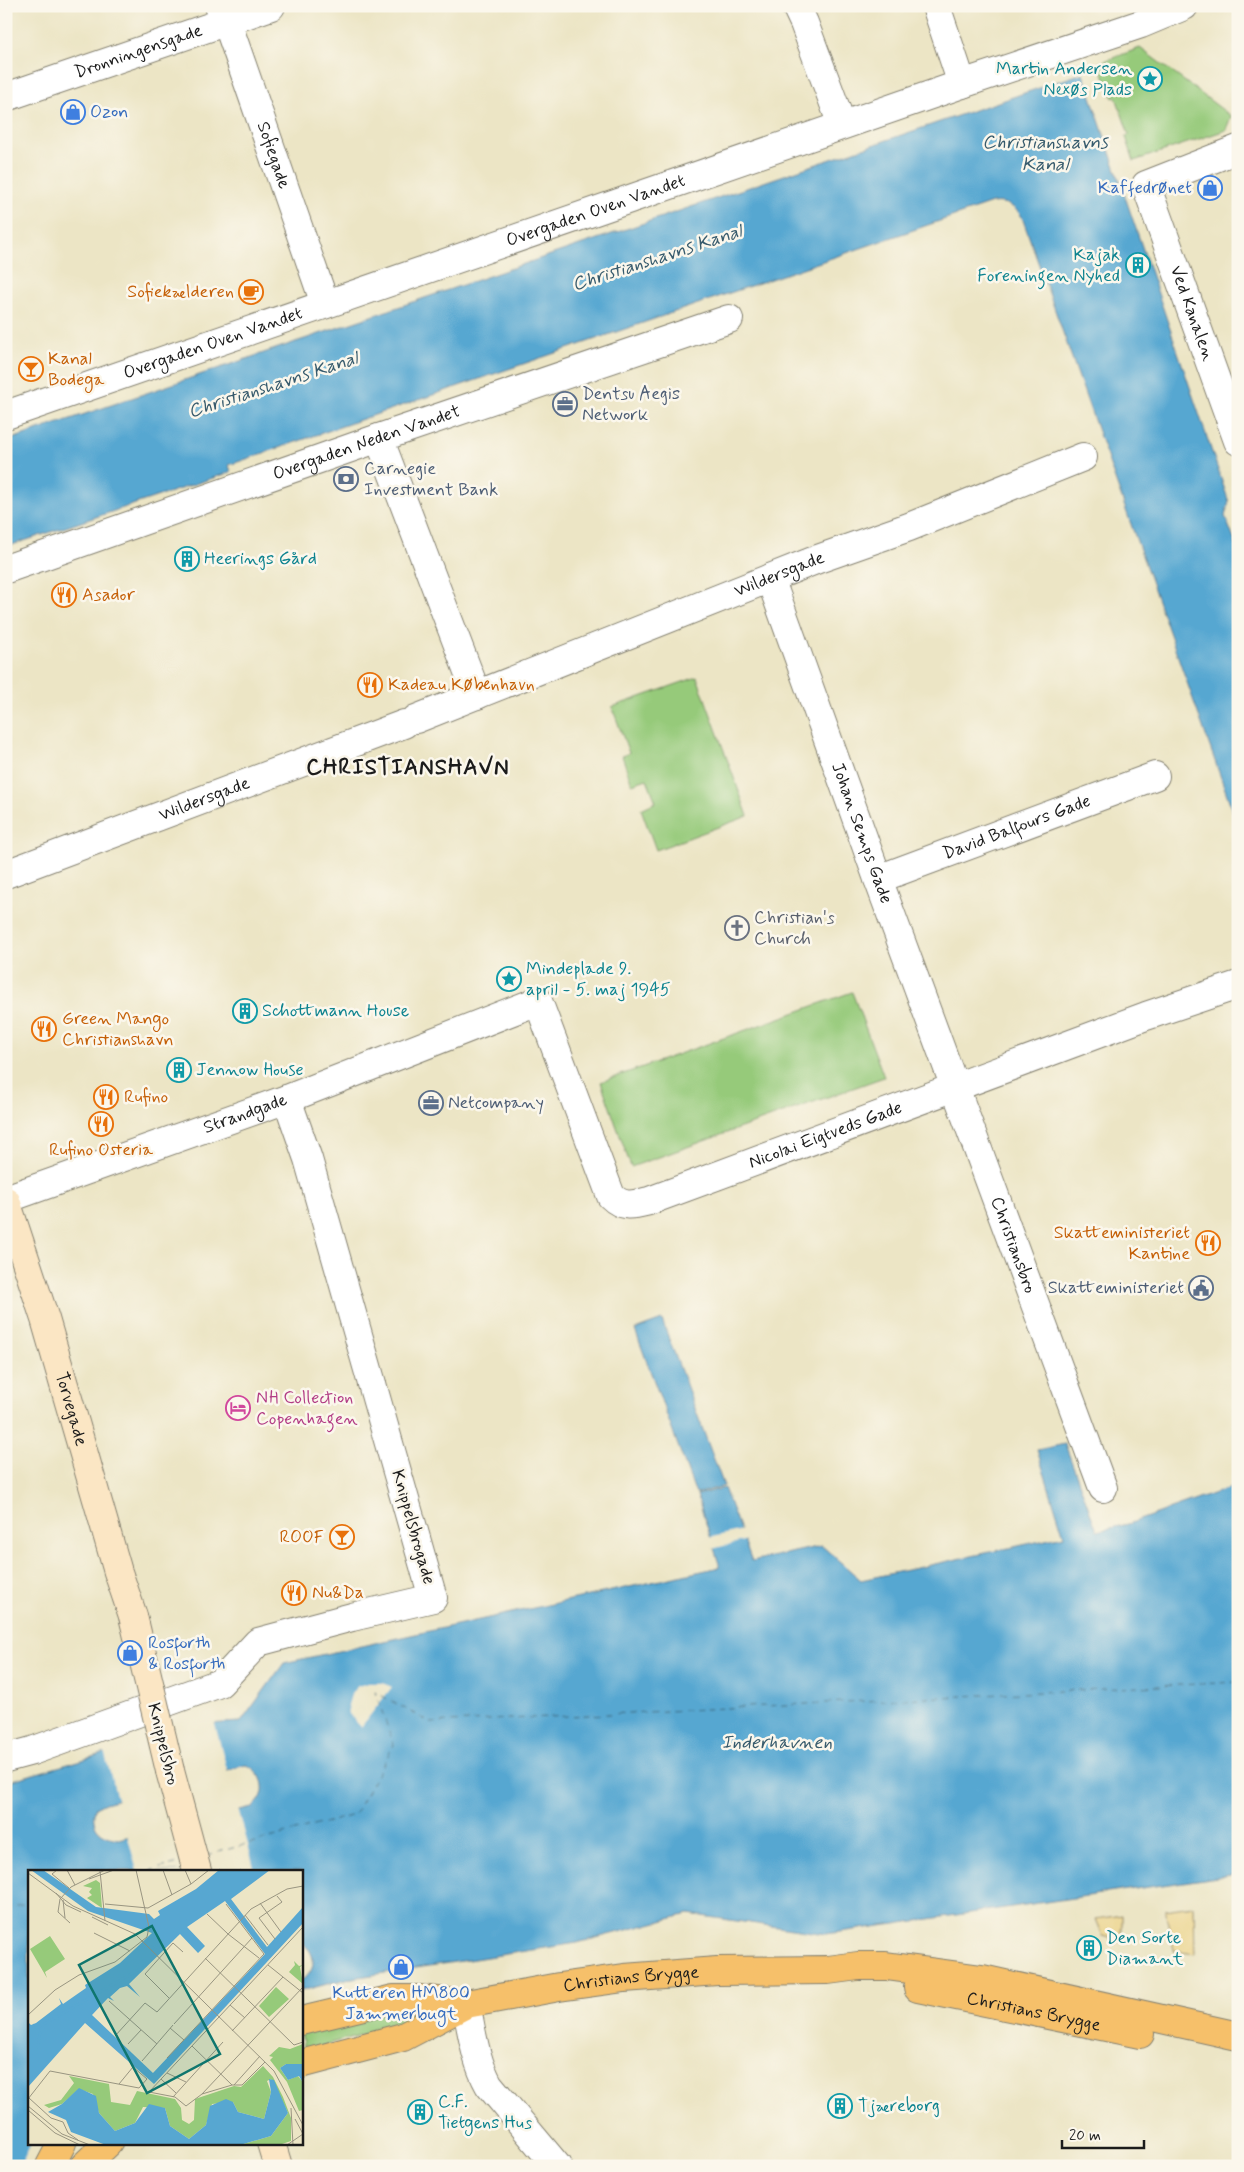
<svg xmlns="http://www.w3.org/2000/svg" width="1244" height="2172" viewBox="0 0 1244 2172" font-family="Mynerve,sans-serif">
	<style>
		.green { fill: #96ca7a; stroke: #59734b }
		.sand { fill: #eeda9e; stroke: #857b5d }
		.water { fill: #57a7d1; stroke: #3a6276; fill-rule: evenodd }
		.pier { fill: #ece5c5 }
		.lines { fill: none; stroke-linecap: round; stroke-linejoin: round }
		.ferry { stroke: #375b6d; stroke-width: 1; stroke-dasharray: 6 5; stroke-linecap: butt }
		.street-casing { stroke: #848070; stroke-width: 30 }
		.secondary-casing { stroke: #848070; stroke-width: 30 }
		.primary-casing { stroke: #848070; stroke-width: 30 }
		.street { stroke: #fff; stroke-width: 28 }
		.secondary { stroke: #fbe6c4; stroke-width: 28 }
		.primary { stroke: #f6c06b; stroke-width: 28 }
		.secondary-bridge-casing { stroke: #848070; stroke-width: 30; stroke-linecap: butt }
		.secondary-bridge { stroke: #fbe6c4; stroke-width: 28 }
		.labels { text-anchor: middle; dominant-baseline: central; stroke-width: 5; stroke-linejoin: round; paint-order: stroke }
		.street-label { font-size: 18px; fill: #1c1c1c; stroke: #fbf7ec }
		.culture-label { font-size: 18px; fill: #0d838f; stroke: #fbf7ec; text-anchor: start }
		.shop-label { font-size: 18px; fill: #366cbe; stroke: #fbf7ec; text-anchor: start }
		.food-label { font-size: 18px; fill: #c56008; stroke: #fbf7ec; text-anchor: start }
		.service-label { font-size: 18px; fill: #4e5e75; stroke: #fbf7ec; text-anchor: start }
		.worship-label { font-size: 18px; fill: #5b616d; stroke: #fbf7ec; text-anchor: start }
		.hotel-label { font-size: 18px; fill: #b23c85; stroke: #fbf7ec; text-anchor: start }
		.water-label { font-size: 19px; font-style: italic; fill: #375b6d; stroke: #fbf7ec }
		.district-label { font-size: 22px; font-weight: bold; letter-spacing: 1px; fill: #1c1c1c; stroke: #fbf7ec }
		.inset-river { fill: none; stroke: #57a7d1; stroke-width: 2.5 }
		.inset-road { fill: none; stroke: #999581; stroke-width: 1 }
		.view { fill: #0f766e; fill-opacity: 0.15; stroke: #0f766e; stroke-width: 2.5 }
		.inset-edge { fill: none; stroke: #1c1c1c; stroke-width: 2.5 }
	</style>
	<rect width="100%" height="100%" fill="#fbf7ec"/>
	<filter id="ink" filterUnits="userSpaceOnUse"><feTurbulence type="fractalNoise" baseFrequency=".02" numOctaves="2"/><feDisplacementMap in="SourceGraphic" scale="10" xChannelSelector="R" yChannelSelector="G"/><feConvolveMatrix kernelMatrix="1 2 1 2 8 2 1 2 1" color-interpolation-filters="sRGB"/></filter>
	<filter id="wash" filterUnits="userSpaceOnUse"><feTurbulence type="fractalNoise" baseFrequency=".0096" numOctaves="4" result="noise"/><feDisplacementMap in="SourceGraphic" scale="20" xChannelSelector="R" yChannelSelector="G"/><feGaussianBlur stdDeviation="1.12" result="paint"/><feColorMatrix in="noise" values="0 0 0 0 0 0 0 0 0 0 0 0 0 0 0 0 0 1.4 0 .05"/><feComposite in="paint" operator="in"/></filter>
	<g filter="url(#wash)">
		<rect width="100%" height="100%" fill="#ece5c5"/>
		<!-- green -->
		<g class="green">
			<path d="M1140,48L1231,116L1226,130L1134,161L1126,137L1129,135L1116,97L1113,98L1099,63Z"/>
			<path d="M697,677L748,816L656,850L641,809L656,802L647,779L632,784L622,756L629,753L612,707Z"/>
			<path d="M852,992L884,1077L631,1167L601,1082Z"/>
			<path d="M412,2006L417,2019L304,2051L301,2031Z"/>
		</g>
		<!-- sand -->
		<g class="sand">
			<path d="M1194,1906L1195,1954L1174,1951L1165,1910Z"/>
			<path d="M1122,1915V1941L1103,1936L1096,1919Z"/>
		</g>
		<!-- water -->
		<g class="water">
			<path d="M1083,73L1229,502L1225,516L1238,550V826L1022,217C1015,206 1005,201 992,203L229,465L231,472L6,547V441Z"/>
			<path d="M662,1320L724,1486L696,1494L635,1330Z"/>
			<path d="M1065,1444L1097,1531L1128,1524L1238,1485V1874L826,1934L688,1914L577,1943L346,1979L301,1991V1980C317,1973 317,1951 301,1943V1871H29V2143H94L113,2166H6V1782L206,1724L241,1722L284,1663L720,1567L697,1495L724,1488L752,1561L822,1546L861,1580L1064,1536L1037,1450ZM246,1765C265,1772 270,1796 252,1807L118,1839C100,1836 90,1827 95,1808L105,1803Z"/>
		</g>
		<!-- pier -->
		<g class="pier">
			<path d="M743,1530L747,1540L712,1549L708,1538Z"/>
			<path d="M368,1683H382L392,1687L361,1727L349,1714L348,1705L352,1692L358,1686Z"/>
			<path d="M205,1721H214L228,1773L118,1802L104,1751Z"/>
			<path d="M238,1808L255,1871H137L127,1834Z"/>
			<path d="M31,2143H93L115,2166H21Z"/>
		</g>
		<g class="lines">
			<!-- ferry -->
			<g class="ferry">
				<path d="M207,1855L354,1815L394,1745L375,1692L431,1723L1238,1682"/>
				<path d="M149,1871L182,1862"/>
				<path d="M6,1909L29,1903"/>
			</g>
		</g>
	</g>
	<g filter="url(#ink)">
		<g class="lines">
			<defs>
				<g id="street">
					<path id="s1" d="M219,6L227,22L325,304"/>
					<path d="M796,6L804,23L842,125"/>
					<path d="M936,6L962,84"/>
					<path id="s2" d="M6,97L271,6"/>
					<path id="s3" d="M1238,149L1146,185L1238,441"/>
					<path id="s4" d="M6,415L962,84L1141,24L1184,6"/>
					<path d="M379,438L477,695"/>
					<path id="s5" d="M6,569L379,438L729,319"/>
					<path id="s6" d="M770,578L878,879L1103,1488"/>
					<path id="s7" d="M416,719L818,559L909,527L1083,457"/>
					<path id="s8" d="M6,874L404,724"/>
					<path id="s9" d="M878,879L1155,776"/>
					<path id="s10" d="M6,1199L287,1099L538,1001L611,1196C623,1208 633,1205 649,1201L1146,1016L1238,985"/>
					<path d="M6,1758L32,1751L220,1683L258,1642L352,1617L433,1598L308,1159L287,1099"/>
					<path d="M466,2004C472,2032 475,2060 489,2085L557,2166"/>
				</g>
				<g id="secondary">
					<path id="s11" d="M6,1201L45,1319L118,1572L133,1616"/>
					<path d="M170,1771L197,1871"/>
					<path d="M271,2143L278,2166"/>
				</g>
				<g id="primary">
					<path id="s12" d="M918,1988L1140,2034"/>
					<path id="s13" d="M301,2021L393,1999H419L466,2004L559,1987L624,1978L717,1971L828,1970L858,1966H886L982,1979L1238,2036"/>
					<path d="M301,2064L403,2037L466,2004"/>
					<path d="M50,2166L62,2143"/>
					<path d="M84,2166L108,2143"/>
				</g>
			</defs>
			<!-- street casing -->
			<use href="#street" class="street-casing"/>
			<!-- secondary casing -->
			<use href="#secondary" class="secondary-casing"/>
			<!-- primary casing -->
			<use href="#primary" class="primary-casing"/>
			<!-- street -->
			<use href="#street" class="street"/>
			<!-- secondary -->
			<use href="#secondary" class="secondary"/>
			<!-- primary -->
			<use href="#primary" class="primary"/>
			<defs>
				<path id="secondary-bridge" d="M133,1616L170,1771"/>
			</defs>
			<!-- secondary-bridge casing -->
			<use href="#secondary-bridge" class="secondary-bridge-casing"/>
			<!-- secondary-bridge -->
			<use href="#secondary-bridge" class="secondary-bridge"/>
		</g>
	</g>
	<!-- icons -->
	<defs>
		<symbol id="sight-ring" viewBox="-11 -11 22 22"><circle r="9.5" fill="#fbf7ec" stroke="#0f9aa8" stroke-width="1.5"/><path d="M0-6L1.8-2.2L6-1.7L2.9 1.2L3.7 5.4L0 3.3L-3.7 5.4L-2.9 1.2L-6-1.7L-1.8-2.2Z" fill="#0f9aa8"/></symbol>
		<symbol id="shop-ring" viewBox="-11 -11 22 22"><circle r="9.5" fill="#fbf7ec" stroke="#3f7fe0" stroke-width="1.5"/><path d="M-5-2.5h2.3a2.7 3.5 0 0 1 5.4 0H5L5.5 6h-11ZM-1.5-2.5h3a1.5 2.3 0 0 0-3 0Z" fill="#3f7fe0"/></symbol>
		<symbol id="building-ring" viewBox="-11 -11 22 22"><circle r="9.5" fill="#fbf7ec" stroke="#0f9aa8" stroke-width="1.5"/><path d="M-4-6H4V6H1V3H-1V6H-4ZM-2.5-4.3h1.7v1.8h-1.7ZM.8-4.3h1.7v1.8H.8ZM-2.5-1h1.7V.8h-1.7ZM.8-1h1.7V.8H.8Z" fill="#0f9aa8"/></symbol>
		<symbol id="cafe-ring" viewBox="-11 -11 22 22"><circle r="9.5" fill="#fbf7ec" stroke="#e8710a" stroke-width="1.5"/><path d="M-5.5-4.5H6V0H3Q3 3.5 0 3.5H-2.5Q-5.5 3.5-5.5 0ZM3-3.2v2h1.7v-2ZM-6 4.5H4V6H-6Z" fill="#e8710a"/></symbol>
		<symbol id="bar-ring" viewBox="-11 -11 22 22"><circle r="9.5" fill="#fbf7ec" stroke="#e8710a" stroke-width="1.5"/><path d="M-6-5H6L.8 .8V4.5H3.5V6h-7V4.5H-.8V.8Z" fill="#e8710a"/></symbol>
		<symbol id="office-ring" viewBox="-11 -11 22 22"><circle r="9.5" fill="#fbf7ec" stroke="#5c6f8a" stroke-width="1.5"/><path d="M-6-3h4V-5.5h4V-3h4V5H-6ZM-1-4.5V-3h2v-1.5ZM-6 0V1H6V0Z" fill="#5c6f8a"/></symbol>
		<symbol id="bank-ring" viewBox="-11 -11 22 22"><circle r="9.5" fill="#fbf7ec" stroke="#5c6f8a" stroke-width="1.5"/><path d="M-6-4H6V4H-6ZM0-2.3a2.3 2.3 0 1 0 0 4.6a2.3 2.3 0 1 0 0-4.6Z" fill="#5c6f8a"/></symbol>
		<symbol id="restaurant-ring" viewBox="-11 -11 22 22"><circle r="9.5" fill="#fbf7ec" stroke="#e8710a" stroke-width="1.5"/><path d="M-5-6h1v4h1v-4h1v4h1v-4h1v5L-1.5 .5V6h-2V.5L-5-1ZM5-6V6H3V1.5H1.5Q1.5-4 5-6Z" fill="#e8710a"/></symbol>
		<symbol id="church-ring" viewBox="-11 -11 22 22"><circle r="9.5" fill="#fbf7ec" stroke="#6b7280" stroke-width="1.5"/><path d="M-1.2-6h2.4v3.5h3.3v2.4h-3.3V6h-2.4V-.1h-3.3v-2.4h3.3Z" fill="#6b7280"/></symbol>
		<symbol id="civic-ring" viewBox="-11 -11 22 22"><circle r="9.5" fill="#fbf7ec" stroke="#5c6f8a" stroke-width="1.5"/><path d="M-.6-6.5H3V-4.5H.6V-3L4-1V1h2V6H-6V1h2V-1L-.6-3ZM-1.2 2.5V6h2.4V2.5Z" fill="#5c6f8a"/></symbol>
		<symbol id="hotel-ring" viewBox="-11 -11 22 22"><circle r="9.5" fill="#fbf7ec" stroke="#d1479c" stroke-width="1.5"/><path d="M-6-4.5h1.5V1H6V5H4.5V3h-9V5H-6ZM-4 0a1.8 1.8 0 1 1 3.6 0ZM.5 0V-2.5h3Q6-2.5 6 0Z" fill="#d1479c"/></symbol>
	</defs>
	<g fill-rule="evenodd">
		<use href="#sight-ring" x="1136" y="65" width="28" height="28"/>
		<use href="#shop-ring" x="59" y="98" width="28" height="28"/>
		<use href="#shop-ring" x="1196" y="174" width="28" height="28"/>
		<use href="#building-ring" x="1124" y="251" width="28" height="28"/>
		<use href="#cafe-ring" x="237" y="278" width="28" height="28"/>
		<use href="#bar-ring" x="17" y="355" width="28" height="28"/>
		<use href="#office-ring" x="551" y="390" width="28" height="28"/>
		<use href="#bank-ring" x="332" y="465" width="28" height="28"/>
		<use href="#building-ring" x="173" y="545" width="28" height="28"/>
		<use href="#restaurant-ring" x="50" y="581" width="28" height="28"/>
		<use href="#restaurant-ring" x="356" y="671" width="28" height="28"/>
		<use href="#church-ring" x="723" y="914" width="28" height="28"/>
		<use href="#sight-ring" x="495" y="965" width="28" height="28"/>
		<use href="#building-ring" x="231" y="997" width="28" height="28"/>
		<use href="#restaurant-ring" x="30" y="1015" width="28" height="28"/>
		<use href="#building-ring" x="165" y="1056" width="28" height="28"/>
		<use href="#restaurant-ring" x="92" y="1083" width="28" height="28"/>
		<use href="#office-ring" x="417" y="1089" width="28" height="28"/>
		<use href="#restaurant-ring" x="87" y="1110" width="28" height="28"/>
		<use href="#restaurant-ring" x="1194" y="1229" width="28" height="28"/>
		<use href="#civic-ring" x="1187" y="1274" width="28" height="28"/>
		<use href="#hotel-ring" x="224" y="1394" width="28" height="28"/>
		<use href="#bar-ring" x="328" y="1523" width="28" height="28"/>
		<use href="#restaurant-ring" x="280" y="1579" width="28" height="28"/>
		<use href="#shop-ring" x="116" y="1639" width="28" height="28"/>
		<use href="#building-ring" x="1075" y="1934" width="28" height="28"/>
		<use href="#shop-ring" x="387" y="1953" width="28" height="28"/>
		<use href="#building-ring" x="826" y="2092" width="28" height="28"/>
		<use href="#building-ring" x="406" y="2098" width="28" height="28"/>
	</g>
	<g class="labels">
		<!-- street labels -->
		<g class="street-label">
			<text stroke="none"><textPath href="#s2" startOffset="140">Dronningensgade</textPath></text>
			<text stroke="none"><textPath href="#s1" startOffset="159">Sofiegade</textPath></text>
			<text stroke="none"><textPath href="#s4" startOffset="624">Overgaden Oven Vandet</textPath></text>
			<text stroke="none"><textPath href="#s3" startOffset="235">Ved Kanalen</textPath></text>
			<text stroke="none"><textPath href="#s4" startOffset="219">Overgaden Oven Vandet</textPath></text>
			<text stroke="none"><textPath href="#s5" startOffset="382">Overgaden Neden Vandet</textPath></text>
			<text stroke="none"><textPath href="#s7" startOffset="391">Wildersgade</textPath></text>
			<text stroke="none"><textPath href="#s8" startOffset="212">Wildersgade</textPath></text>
			<text stroke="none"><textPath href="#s9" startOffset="148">David Balfours Gade</textPath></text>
			<text stroke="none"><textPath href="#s6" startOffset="271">Johan Semps Gade</textPath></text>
			<text stroke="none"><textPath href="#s10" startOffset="254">Strandgade</textPath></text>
			<text stroke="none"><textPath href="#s10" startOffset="1005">Nicolai Eigtveds Gade</textPath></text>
			<text stroke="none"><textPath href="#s6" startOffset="710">Christiansbro</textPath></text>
			<text stroke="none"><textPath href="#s11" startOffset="218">Torvegade</textPath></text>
			<text transform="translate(413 1527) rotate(74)">Knippelsbrogade</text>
			<text transform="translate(163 1744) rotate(76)">Knippelsbro</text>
			<text stroke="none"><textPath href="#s13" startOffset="335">Christians Brygge</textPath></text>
			<text stroke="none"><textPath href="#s12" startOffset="118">Christians Brygge</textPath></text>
		</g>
		<!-- culture labels -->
		<g class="culture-label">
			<text x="1132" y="69" text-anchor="end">Martin Andersen<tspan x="1132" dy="21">Nexøs Plads</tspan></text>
			<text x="1120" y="255" text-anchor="end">Kajak<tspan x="1120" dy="21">Foreningen Nyhed</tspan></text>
			<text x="204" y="559">Heerings Gård</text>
			<text x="526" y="969">Mindeplade 9.<tspan x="526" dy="21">april - 5. maj 1945</tspan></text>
			<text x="262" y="1011">Schottmann House</text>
			<text x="196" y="1070">Jennow House</text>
			<text x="1106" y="1938">Den Sorte<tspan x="1106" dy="21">Diamant</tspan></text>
			<text x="438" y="2102">C.F.<tspan x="438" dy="21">Tietgens Hus</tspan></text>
			<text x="858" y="2106">Tjæreborg</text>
		</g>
		<!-- shop labels -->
		<g class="shop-label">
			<text x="90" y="112">Ozon</text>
			<text x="1192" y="188" text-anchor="end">Kaffedrønet</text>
			<text x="148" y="1643">Rosforth<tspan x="148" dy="21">&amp; Rosforth</tspan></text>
			<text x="401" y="1993" text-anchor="middle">Kutteren HM800<tspan x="401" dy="21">Jammerbugt</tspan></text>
		</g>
		<!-- food labels -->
		<g class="food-label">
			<text x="234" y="292" text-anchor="end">Sofiekælderen</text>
			<text x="48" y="359">Kanal<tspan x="48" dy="21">Bodega</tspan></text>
			<text x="82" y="595">Asador</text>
			<text x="388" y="685">Kadeau København</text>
			<text x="62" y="1019">Green Mango<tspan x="62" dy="21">Christianshavn</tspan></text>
			<text x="124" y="1097">Rufino</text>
			<text x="101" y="1150" text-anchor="middle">Rufino Osteria</text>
			<text x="1190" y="1233" text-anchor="end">Skatteministeriet<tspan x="1190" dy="21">Kantine</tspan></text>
			<text x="324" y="1537" text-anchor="end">ROOF</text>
			<text x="312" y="1593">Nu&amp;Da</text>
		</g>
		<!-- service labels -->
		<g class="service-label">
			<text x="582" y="394">Dentsu Aegis<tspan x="582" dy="21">Network</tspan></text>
			<text x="364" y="469">Carnegie<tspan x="364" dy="21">Investment Bank</tspan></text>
			<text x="448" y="1103">Netcompany</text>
			<text x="1184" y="1288" text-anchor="end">Skatteministeriet</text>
		</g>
		<!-- worship labels -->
		<g class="worship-label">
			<text x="754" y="918">Christian's<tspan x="754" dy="21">Church</tspan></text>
		</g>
		<!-- hotel labels -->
		<g class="hotel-label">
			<text x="256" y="1398">NH Collection<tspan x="256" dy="21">Copenhagen</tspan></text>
		</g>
		<!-- water labels -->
		<g class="water-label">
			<text x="1045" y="142">Christianshavns<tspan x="1045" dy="22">Kanal</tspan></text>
			<text transform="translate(657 258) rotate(-18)">Christianshavns Kanal</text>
			<text transform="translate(273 385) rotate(-18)">Christianshavns Kanal</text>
			<text x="777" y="1742">Inderhavnen</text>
		</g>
		<!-- district labels -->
		<g class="district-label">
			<text x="408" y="768">CHRISTIANSHAVN</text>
		</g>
	</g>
	<!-- overview -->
	<g transform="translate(28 1870)">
		<rect width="275" height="275" fill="#ece5c5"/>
		<path d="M68,10L72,13L74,38L59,28L64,25L61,22L64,18L55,16ZM22,66L37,89L17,102L19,108L2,79ZM266,91L271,96L275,95L272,97L275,114L261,102L267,95ZM248,117L261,129L241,147L231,136ZM275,174V194H258L252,198L260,210L270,206L274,211L275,240L271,241L259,212L242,190L245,187L241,186L251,177L262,179ZM235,196L245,207L255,227L263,248V271L251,275H212L243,266L260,243L243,209L239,211L243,222L236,249L210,242L205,232L184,234L178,255L161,269L142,256L137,238L115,237L107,253L87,261L71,243L65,224L51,219L34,234L21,238L16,235L33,230L46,213L41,206L81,214L83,232L102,235L109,221L147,229L153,238L154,250L161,254L166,250L167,229L206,216L213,217Z" fill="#96ca7a"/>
		<path d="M3,0H15L68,37L121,44L126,49L132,45L130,41L168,19L191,0H242L203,29L239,77L275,37V53L126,214L57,153L0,217V152L3,155L8,153L33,134L31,128L35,134L58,118L57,115L92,93L124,63L60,41ZM197,31L237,84L125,203L64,145L80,128L86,131L82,127L92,118L99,116L112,127L101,114L152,64L170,83L177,76L159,57ZM258,194H275V213L271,206L260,210L252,198ZM241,209L246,210L260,243L243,266L212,275H78L43,262L38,250L20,242L34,234L51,218L68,226L71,243L87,261L107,253L121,234L137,238L142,256L161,269L178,255L182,236L198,229L205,232L210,242L236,249L243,222Z" fill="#57a7d1" fill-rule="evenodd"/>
		<path class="inset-river" d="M191,0L203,4L213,0M0,188L10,176L12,163L8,156L11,157L117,96L115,88L210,0"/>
		<path class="inset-road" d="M29,0L24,4L41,18M39,0L47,15M135,0L144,25M157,0L163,14M72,1L77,51M0,3L45,36L107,64L246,201L275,255M61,9L86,0M28,23L38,35L53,42M35,30L37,48M232,33L253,62M77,34L120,38L163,14L181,0M179,44L200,64M217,45L240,75M64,47L80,55M42,53L30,42L32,29L43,17L77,0M66,63L102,81M200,64L231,88M247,69L231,48L254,32L249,26M177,88L266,175L275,172M240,95L275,123M141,128L117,104L145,73L155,82M81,131L129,174M202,135L217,148M0,145L27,120L51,105L87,92L119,67L121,57L108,0M146,154L224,68M142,158L156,170M204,161L255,107M87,166L117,133L129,142L223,39L259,19L275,16M100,174L113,160M164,176L204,215M139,188L236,84L198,34M114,191L145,155M237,192L214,215H204L174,224L158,236L147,227L121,222L275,57M139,203L158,212M133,209L148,223M206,215L232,186M174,224L275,117M145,227L195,172M1,228L23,248L35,252L40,263L50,270M0,229L22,201L111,218L119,209L105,197L91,214M0,236L34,264L62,275M263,238L265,275M0,240L27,263L52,275M267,249L275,264M259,275L275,264"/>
		<path class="view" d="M124,56L192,184L119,223L51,95Z"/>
		<rect width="275" height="275" class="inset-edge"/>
	</g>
	<!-- margin -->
	<rect width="1244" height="2172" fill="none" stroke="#fbf7ec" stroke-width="25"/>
	<!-- scale -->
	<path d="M1062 2140v8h82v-8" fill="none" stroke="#1c1c1c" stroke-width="2.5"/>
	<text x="1069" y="2140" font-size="15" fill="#1c1c1c" stroke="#fbf7ec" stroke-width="4" paint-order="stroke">20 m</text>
</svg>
